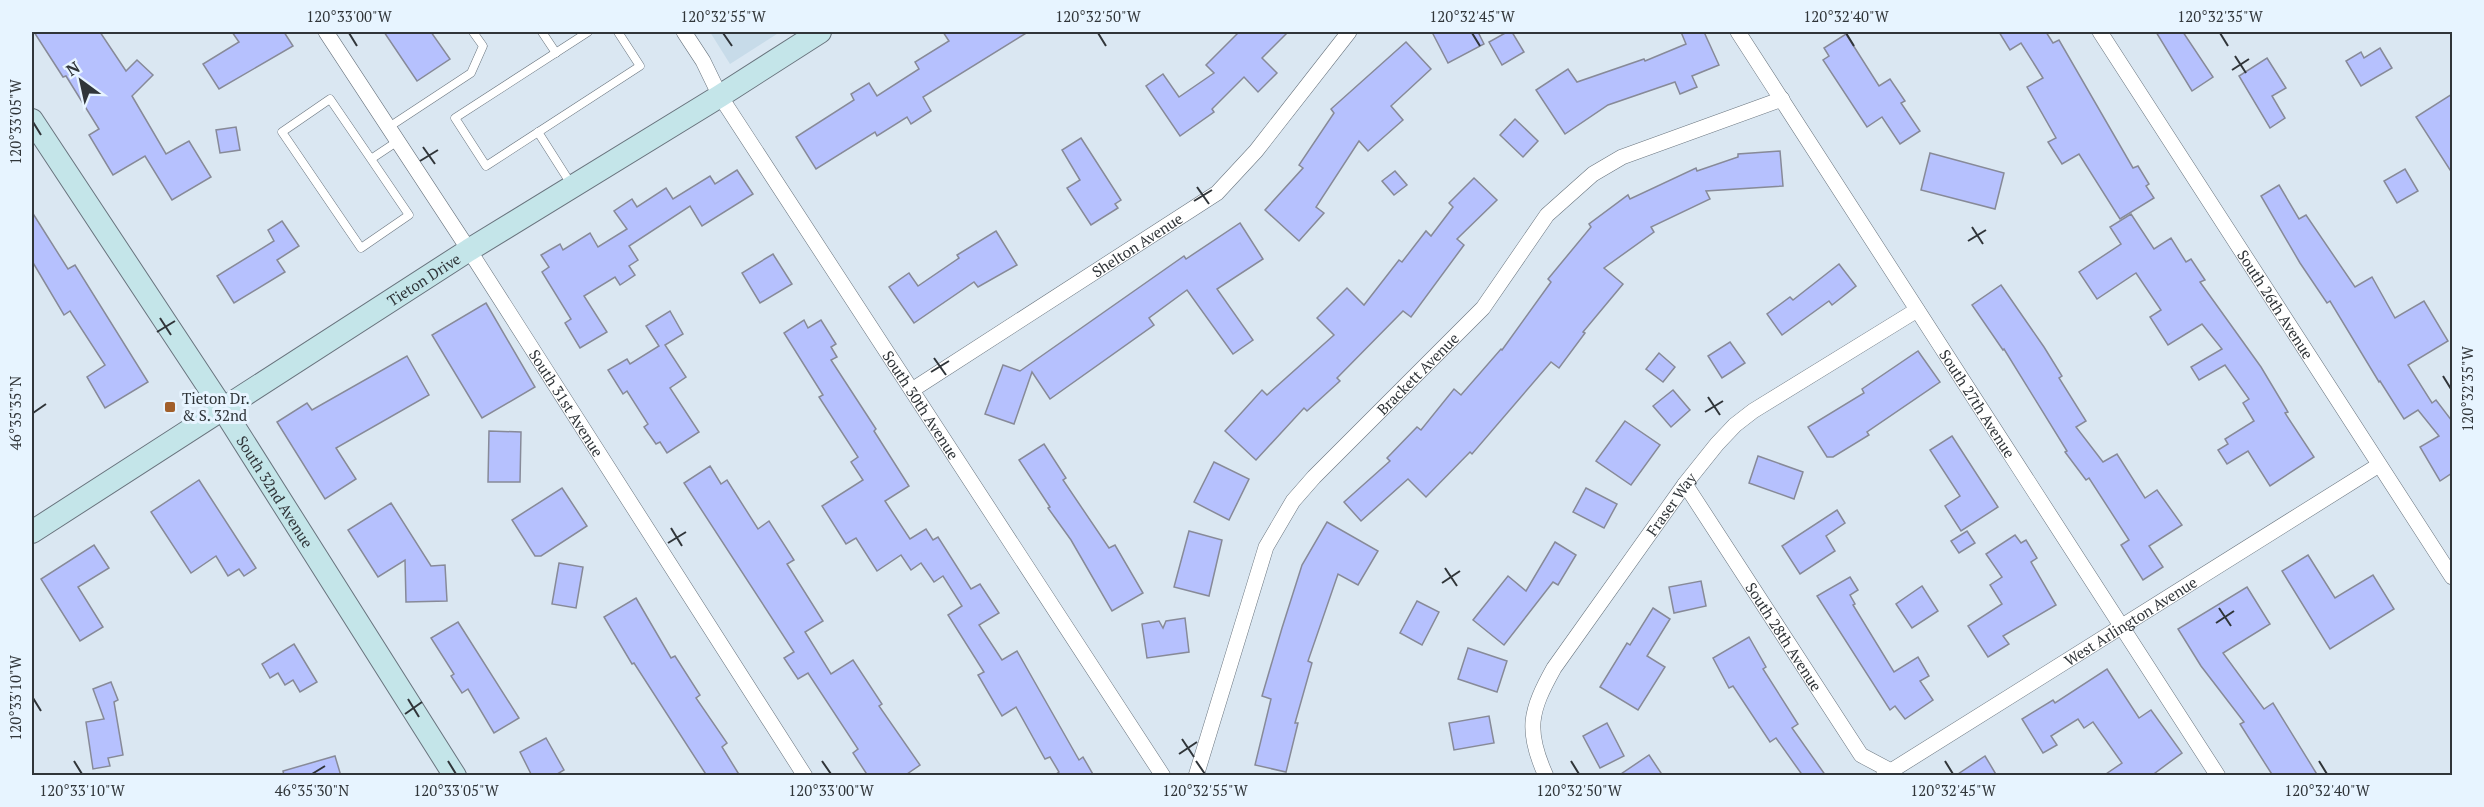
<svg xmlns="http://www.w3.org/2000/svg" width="2484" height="807" viewBox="0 0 2484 807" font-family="'PT Serif',serif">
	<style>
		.built { fill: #c7dbe9 }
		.building { fill: #b6c1fe; stroke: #878a98; stroke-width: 1.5 }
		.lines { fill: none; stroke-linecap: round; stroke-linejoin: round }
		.lane-casing { stroke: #69747e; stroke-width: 9 }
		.street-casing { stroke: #69747e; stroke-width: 16 }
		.secondary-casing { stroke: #69747e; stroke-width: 24 }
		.lane { stroke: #fff; stroke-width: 8 }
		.street { stroke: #fff; stroke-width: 15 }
		.secondary { stroke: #c4e5e9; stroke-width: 22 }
		.ticks { fill: none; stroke: #303539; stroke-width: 2 }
		.poi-dot { fill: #a15f2b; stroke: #e7f4ff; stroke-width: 2 }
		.labels { text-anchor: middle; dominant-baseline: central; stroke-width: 6; stroke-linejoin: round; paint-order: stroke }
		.street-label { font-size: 15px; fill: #303539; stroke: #e7f4ff }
		.poi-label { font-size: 15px; fill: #303539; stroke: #e7f4ff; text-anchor: start }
		.neatline { fill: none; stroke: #303539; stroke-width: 2 }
		.ticks-label { font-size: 15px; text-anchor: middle; fill: #303539 }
	</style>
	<rect width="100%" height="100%" fill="#dae7f2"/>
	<!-- built -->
	<path class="built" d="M710,32H780L730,64Z"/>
	<!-- building -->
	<g class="building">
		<path d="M34,32H100L126,71L137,60L153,75L132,96L166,154L189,141L211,177L172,200L145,156L113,175L89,135L99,129L66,76L63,77Z"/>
		<path d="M232,32H284L293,46L219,89L203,64L239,42Z"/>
		<path d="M384,32H431L450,59L417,81Z"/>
		<path d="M943,32H1028L923,97L931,111L911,124L907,117L877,136L875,132L816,169L796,137L854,100L851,94L869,83L877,96L919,69L915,62L949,41Z"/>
		<path d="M1239,32H1288L1262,58L1277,73L1258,92L1244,77L1212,109L1214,112L1180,136L1146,86L1163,74L1179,97L1214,73L1206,65Z"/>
		<path d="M1432,32H1478L1484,44L1448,63Z"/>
		<path d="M1507,32H1512L1524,52L1502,65L1489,42Z"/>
		<path d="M1681,32H1704L1719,65L1692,76L1697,87L1680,94L1675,82L1608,105L1565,134L1536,90L1568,69L1577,82L1644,59L1645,61L1686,44Z"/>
		<path d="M1999,32H2046L2053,43L2059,40L2133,168L2138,166L2149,184L2146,186L2154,198L2120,219L2079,154L2062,164L2048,142L2056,138L2027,87L2043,78L2021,43L2010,50Z"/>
		<path d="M2156,32H2183L2213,77L2192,91Z"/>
		<path d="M1846,34L1879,86L1890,79L1905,101L1901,103L1920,131L1900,144L1882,117L1867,127L1823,60L1829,56L1824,48Z"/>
		<path d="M1406,42L1431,69L1391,106L1403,120L1368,151L1359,141L1316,207L1324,213L1299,241L1265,210L1303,168L1299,165L1334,113L1331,109Z"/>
		<path d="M2380,48L2392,68L2361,86L2346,61L2361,52L2364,58Z"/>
		<path d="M2267,58L2286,88L2272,96L2285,118L2270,128L2239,76Z"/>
		<path d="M2452,94V173L2416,117Z"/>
		<path d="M1515,119L1538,141L1523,157L1500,135Z"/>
		<path d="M236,127L240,150L220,153L216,130Z"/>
		<path d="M1081,138L1121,200L1115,204L1118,208L1091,225L1067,188L1080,180L1062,150Z"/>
		<path d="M1780,151L1783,186L1706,191L1710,199L1651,227L1654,232L1604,268L1623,284L1583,332L1585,333L1559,368L1551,362L1472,454L1470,452L1426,497L1408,479L1361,521L1344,502L1390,461L1387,458L1417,427L1421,430L1454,389L1461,395L1501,349L1502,350L1551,282L1548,279L1591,227L1589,224L1628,195L1630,199L1696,168L1697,171L1738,157V154Z"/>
		<path d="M1930,153L2004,173L1995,209L1921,190Z"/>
		<path d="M2405,169L2418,191L2397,203L2384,181Z"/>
		<path d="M737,170L753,194L702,226L690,206L629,246L638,260L629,266L635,275L620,285L615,277L584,296L607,332L580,348L565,323L571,319L542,272L549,267L541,255L560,244L563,250L590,233L598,247L627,229L614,211L632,199L637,207L666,188L673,199L710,176L715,184Z"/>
		<path d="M1395,171L1407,185L1394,195L1382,181Z"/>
		<path d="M1474,178L1497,200L1457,239L1464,245L1411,317L1403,311L1337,378L1340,381L1307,411L1304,408L1256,460L1225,431L1262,390L1267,395L1334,335L1317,318L1347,288L1364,305L1399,260L1402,262L1426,231L1431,236L1453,207L1449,203Z"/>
		<path d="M2279,185L2299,219L2306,215L2355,287L2372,277L2395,318L2424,301L2448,341L2408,365L2432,403L2436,400L2452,421V473L2440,481L2420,447L2439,436L2418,410L2404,419L2380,381L2379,382L2330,301L2327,303L2300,263L2261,196Z"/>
		<path d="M32,212L68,269L75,265L148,382L105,408L87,377L105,365L70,311L64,315L32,261Z"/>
		<path d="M2131,214L2154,249L2171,238L2186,262L2191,259L2205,280L2200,282L2261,367L2288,412L2285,413L2314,457L2270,486L2248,451L2227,464L2218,450L2228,444L2225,439L2254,421L2243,403L2249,399L2225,365L2199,380L2191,367L2222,349L2202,324L2168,345L2150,317L2161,310L2136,273L2097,299L2079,272L2121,244L2110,227Z"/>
		<path d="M282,221L299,246L277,260L285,272L234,303L217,276L274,241L268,230Z"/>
		<path d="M1240,223L1263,259L1217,289L1253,340L1233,354L1187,290L1149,318L1154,325L1050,399L1032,372L1014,424L985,414L1003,365L1020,371L1184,256L1186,259Z"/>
		<path d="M996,231L1017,265L978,287L974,282L914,323L889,287L909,273L918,286L959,258L957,255Z"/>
		<path d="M773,254L792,284L760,303L742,273Z"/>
		<path d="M1839,264L1856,286L1832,305L1829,301L1782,335L1767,314L1790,297L1793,300Z"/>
		<path d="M2001,285L2044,347L2062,376L2059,378L2086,421L2076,427L2103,462L2117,454L2145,498L2157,490L2182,525L2149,546L2163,567L2143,580L2121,545L2129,540L2089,478L2086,480L2065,452L2067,451L2004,349L2003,350L1972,305Z"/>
		<path d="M486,303L535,387L482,418L432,335Z"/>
		<path d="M670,311L683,334L665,345L686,377L670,388L699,432L667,453L660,442L656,444L644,427L648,424L627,391L623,394L608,370L627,359L630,364L659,346L646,326Z"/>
		<path d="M804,320L808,328L821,320L836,344L831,347L837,357L831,360L876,429L874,431L909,486L885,501L910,539L926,529L933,540L938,537L971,589L980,584L999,613L979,625L1002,660L1017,651L1079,760L1083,757L1094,776H1053L1059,772L1050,757L1045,759L1016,707L1002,716L978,675L984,672L948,615L962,606L943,576L934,582L921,563L911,570L901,555L877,571L856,538L846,544L822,506L863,480L851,462L858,457L819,397L823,395L784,333Z"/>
		<path d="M1730,342L1745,363L1722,378L1708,356Z"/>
		<path d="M1918,351L1940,382L1867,432L1869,435L1833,457H1827L1808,427L1864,393L1862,389Z"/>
		<path d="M1659,353L1675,367L1663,382L1646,369Z"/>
		<path d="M407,356L429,395L336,448L356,479L325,499L277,422L307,403L312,410Z"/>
		<path d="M1673,390L1690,410L1671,427L1653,406Z"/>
		<path d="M1625,421L1660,445L1631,485L1596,461Z"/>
		<path d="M489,431L521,432L520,482H488Z"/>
		<path d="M1952,436L1998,507L1961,531L1945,506L1960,496L1930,450Z"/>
		<path d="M1044,444L1066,478L1063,480L1109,548L1115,545L1143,593L1112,611L1071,540L1048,508L1050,507L1019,460Z"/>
		<path d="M1758,456L1803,472L1794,499L1749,483Z"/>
		<path d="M1214,462L1249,479L1229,520L1194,502Z"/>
		<path d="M710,466L721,484L727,480L758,529L769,521L794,560L787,564L823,621L805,632L831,674L853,660L882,704L879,706L920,765L904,776H868L853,753L858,749L808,673L798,679L784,658L794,652L684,483Z"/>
		<path d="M199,480L256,568L244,576L239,569L228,576L216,556L191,573L151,512Z"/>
		<path d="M562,488L587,526L541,556H535L512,520Z"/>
		<path d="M1586,488L1617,504L1604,528L1573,512Z"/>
		<path d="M391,503L431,566L445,565L447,601L406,602L405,560L378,577L348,530Z"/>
		<path d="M1837,510L1845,523L1826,536L1835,551L1800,574L1782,546Z"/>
		<path d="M1327,522L1378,551L1358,585L1338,574L1308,661L1312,663L1295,723H1298L1286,772L1255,765L1271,699L1262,696L1282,628L1302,565Z"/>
		<path d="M1189,531L1222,540L1209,596L1174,587Z"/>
		<path d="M1967,531L1975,543L1959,553L1951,541Z"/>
		<path d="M2015,535L2021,543L2026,540L2037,558L2031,562L2056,605L2003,636L2009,644L1988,657L1968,626L2002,604L1990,585L2002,577L1986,554Z"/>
		<path d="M1555,542L1576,555L1558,585L1553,582L1504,645L1473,620L1508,576L1526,591Z"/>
		<path d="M94,545L109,568L78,587L103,627L80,641L41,579Z"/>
		<path d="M2308,555L2335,598L2373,575L2394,609L2330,649L2282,571Z"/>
		<path d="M559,563L583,567L576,608L552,604Z"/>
		<path d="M1850,577L1858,590L1850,595L1855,604L1853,605L1894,672L1918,657L1929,676L1920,681L1933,700L1905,719L1895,706L1890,710L1817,596Z"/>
		<path d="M1701,581L1706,606L1674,613L1669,587Z"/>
		<path d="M1922,586L1938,611L1912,628L1896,604Z"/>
		<path d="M2247,587L2270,624L2223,653L2264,709L2273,703L2318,776H2273L2240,724L2244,722L2201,666L2178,629Z"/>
		<path d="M636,598L671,658L675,656L700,695L696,698L727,743L722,747L740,776H707L634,663L632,664L604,617Z"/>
		<path d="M1417,601L1439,612L1422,645L1400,633Z"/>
		<path d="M1653,608L1670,619L1647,656L1665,667L1638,710L1600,687L1627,643L1630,645Z"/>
		<path d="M1185,618L1189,652L1147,658L1142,624L1159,621L1163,628L1166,621Z"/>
		<path d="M458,622L519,718L494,733L468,689L462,693L451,676L454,674L431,638Z"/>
		<path d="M1749,637L1766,667L1763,669L1798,724L1792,728L1826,776H1803L1776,738L1770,742L1733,686L1729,688L1713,658Z"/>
		<path d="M294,644L317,682L300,692L293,680L285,685L278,673L270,678L262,664Z"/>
		<path d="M1468,648L1507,661L1497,692L1458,679Z"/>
		<path d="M2107,669L2139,718L2151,710L2182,753L2151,776H2103L2122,763L2093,722L2084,728L2078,719L2051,736L2057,745L2043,753L2022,719L2053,700L2055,703Z"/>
		<path d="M111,682L118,700L114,702L123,755L108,758L110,766L93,769L86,722L104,719L93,689Z"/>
		<path d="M1489,716L1494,743L1454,750L1449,723Z"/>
		<path d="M1607,723L1624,756L1600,768L1583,736Z"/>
		<path d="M546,738L564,770L554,776H532L520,752Z"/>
		<path d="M1649,755L1663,776H1618Z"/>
		<path d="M335,756L341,776H284L283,771Z"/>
		<path d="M1985,756L1997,776H1955Z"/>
	</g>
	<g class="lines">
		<defs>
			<g id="lane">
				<path d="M542,32L556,53"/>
				<path d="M588,32L455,118L486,166L640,66L618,32"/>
				<path d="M389,127L471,73L483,46L473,32"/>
				<path d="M538,132L571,184"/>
				<path d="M371,159L330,99L282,132L361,248L409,215L371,159L398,141"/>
			</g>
			<g id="street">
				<path id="s1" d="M326,32L469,250L805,776"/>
				<path id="s2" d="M684,32L703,61L720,96L1163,776"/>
				<path id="s3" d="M1738,32L2218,776"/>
				<path id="s4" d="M2100,32L2452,577"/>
				<path id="s5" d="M912,390L1217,193L1256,151L1349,32"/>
				<path id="s6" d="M1685,484L1861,755L1891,771L1894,775"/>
				<path id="s7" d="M1196,776L1266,547L1293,501L1314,477L1483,308L1547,215L1593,174L1622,157L1782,99"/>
				<path id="s8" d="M1546,776C1525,730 1530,711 1554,668L1685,484L1717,444L1735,425L1753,411L1917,310"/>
				<path id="s9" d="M1883,776L2379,465"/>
			</g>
			<g id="secondary">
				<path id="s10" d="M32,120L223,409L455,776"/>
				<path id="s11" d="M32,532L469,250L720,96L820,32"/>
			</g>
		</defs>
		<!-- lane casing -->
		<use href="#lane" class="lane-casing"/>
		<!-- street casing -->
		<use href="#street" class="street-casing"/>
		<!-- secondary casing -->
		<use href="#secondary" class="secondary-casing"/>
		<!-- lane -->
		<use href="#lane" class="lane"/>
		<!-- street -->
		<use href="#street" class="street"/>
		<!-- secondary -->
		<use href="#secondary" class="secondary"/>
	</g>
	<!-- ticks -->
	<path class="ticks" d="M349,33L357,46M723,33L732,46M1098,33L1106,46M1472,33L1480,46M1846,33L1854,46M2220,33L2228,46M2235,56L2246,73M2232,70L2249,59M33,122L41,135M423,147L435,164M420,161L438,150M1197,187L1209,204M1194,201L1212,190M1972,227L1983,244M1968,241L1986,230M160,318L171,335M157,332L175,321M934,358L946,375M931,372L949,361M2443,376L2451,389M1708,397L1720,415M1705,412L1723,401M33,413L46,404M671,528L682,546M668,543L686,532M1445,568L1457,586M1442,583L1460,571M2219,608L2231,626M2216,623L2234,611M33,698L41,711M408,699L419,717M405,714L422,702M1182,739L1194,757M1179,754L1197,742M74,761L82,774M448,761L456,774M822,761L831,774M1196,761L1205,774M1571,761L1579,774M1945,761L1953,774M2319,761L2327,774M312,774L325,766"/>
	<!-- markers -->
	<rect class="poi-dot" x="164" y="401" width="12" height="12" rx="3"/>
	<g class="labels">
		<!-- street labels -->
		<g class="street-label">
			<text stroke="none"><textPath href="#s5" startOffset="268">Shelton Avenue</textPath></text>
			<text stroke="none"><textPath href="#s11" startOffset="466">Tieton Drive</textPath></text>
			<text stroke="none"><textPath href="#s4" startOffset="324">South 26th Avenue</textPath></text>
			<text stroke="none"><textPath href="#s7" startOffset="471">Brackett Avenue</textPath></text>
			<text stroke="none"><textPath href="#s1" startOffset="442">South 31st Avenue</textPath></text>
			<text stroke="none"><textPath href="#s3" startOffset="442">South 27th Avenue</textPath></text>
			<text stroke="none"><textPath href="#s2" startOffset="442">South 30th Avenue</textPath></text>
			<text stroke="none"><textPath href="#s10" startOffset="444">South 32nd Avenue</textPath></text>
			<text stroke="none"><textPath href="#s8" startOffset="316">Fraser Way</textPath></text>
			<text stroke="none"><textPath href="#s9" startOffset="292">West Arlington Avenue</textPath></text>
			<text stroke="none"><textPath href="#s6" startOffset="182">South 28th Avenue</textPath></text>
		</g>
		<!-- poi labels -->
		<g class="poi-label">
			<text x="182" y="398">Tieton Dr.<tspan x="182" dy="17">&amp; S. 32nd</tspan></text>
		</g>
	</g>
	<!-- border -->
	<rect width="2484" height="807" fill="none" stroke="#e7f4ff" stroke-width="66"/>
	<!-- north arrow -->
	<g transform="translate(81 81) rotate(327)" stroke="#e7f4ff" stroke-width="4.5" paint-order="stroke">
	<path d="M0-4.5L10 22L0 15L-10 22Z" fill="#303539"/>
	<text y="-9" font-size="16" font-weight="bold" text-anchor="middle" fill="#303539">N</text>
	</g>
	<rect x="33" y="33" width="2418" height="741" class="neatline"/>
	<g class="ticks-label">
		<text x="349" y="22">120°33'00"W</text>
		<text x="723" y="22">120°32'55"W</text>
		<text x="1098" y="22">120°32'50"W</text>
		<text x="1472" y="22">120°32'45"W</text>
		<text x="1846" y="22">120°32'40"W</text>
		<text x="2220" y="22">120°32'35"W</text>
		<text transform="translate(16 122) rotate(-90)" y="5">120°33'05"W</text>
		<text transform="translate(2468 389) rotate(-90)" y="5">120°32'35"W</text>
		<text transform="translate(16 413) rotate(-90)" y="5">46°35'35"N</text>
		<text transform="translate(16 698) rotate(-90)" y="5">120°33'10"W</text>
		<text x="82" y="796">120°33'10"W</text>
		<text x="312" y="796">46°35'30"N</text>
		<text x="456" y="796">120°33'05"W</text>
		<text x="831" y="796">120°33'00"W</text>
		<text x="1205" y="796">120°32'55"W</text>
		<text x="1579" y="796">120°32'50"W</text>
		<text x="1953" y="796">120°32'45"W</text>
		<text x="2327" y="796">120°32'40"W</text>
	</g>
</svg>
